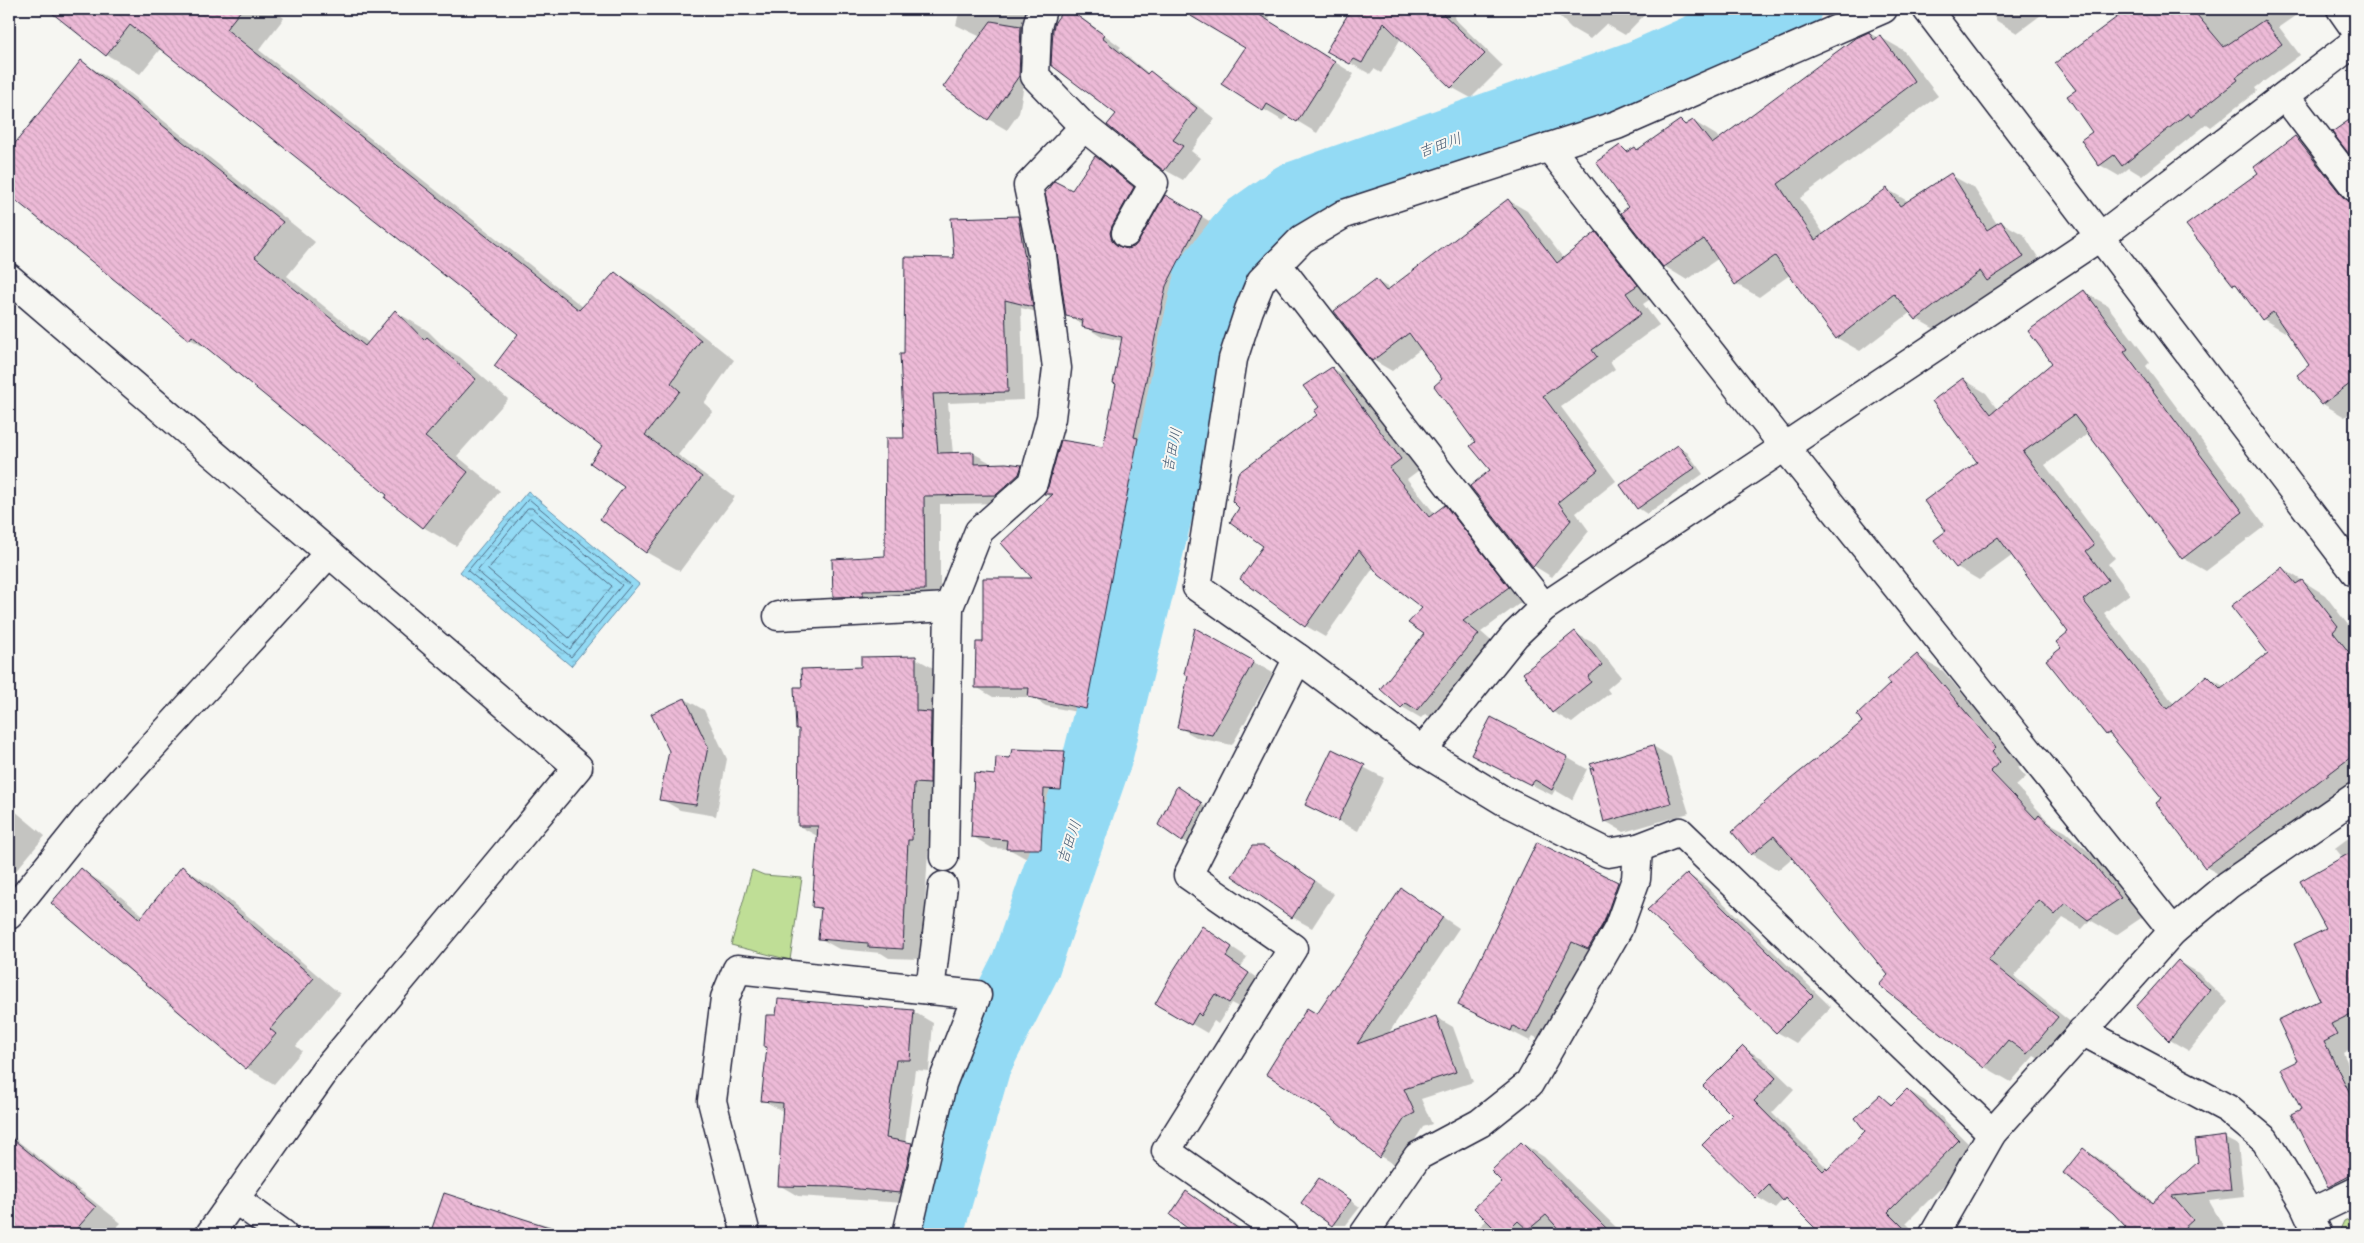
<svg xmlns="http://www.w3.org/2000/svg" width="2364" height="1243" viewBox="0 0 2364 1243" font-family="'Shantell Sans','Klee One',sans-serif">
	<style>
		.park { fill: #bfde96; stroke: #708068 }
		.water { fill: url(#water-ripples); stroke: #6690aa }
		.shadow { fill: #0003 }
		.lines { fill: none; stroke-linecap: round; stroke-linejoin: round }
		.shore { stroke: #4f6c85; stroke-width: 1 }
		.river { stroke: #93daf4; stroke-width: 69 }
		.building { fill: url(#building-back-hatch); stroke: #22223b }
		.street-casing { stroke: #22223b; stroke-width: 31 }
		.secondary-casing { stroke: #22223b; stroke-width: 31 }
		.street { stroke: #f6f6f2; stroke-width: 28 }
		.secondary { stroke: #f6f6f2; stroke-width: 28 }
		.labels { text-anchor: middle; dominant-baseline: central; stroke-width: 4; stroke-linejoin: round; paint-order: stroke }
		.water-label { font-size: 15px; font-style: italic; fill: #445972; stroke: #f6f6f2 }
	</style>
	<defs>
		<pattern id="water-ripples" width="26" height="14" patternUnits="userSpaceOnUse" patternTransform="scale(1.25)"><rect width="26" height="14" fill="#93daf4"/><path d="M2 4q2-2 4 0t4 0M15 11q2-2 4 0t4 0" fill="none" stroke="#7ebbd2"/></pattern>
		<pattern id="building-back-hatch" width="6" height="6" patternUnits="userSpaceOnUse" patternTransform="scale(1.25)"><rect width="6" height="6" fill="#edbad7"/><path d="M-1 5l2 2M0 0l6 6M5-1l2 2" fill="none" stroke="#cba0b9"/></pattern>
	</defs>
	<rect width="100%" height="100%" fill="#f6f6f2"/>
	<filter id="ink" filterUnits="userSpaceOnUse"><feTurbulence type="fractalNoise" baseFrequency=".02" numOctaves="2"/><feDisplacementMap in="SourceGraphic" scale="10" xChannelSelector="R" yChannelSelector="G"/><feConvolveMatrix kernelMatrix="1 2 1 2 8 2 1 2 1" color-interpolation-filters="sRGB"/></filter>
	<g filter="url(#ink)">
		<!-- park -->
		<g class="park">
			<path d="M752,870L764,875L802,878L790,960L731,945Z"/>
			<path d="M2355,1216V1234H2338L2344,1221Z"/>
		</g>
		<!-- water -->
		<path class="water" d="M528,491L639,584L571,666L460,572Z"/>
		<!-- shadow -->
		<g class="shadow">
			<path d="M69,9H273L284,18L259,50L583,307L615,273L649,293L734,360L704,403L713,411L678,455L735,497L680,571L646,552L625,487L604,446L520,334L161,48L140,74L107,55L62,19Z"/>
			<path d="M960,9H1037L1019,113L1007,130L988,119L981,37L956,25Z"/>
			<path d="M1065,9L1083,19L1121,47L1119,49L1149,74L1168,83L1215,119L1191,151L1200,158L1183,180L1165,170L1117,114L1056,22Z"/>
			<path d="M1209,9H1274L1268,20L1354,74L1317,133L1287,115L1283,121L1263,109L1246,48L1207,13Z"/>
			<path d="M1353,9H1459L1454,18L1503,66L1471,98L1451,87L1401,38L1381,73L1374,69L1370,74L1328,51Z"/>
			<path d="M1552,9H1650L1625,35L1606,24L1590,39L1571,28Z"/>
			<path d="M1988,9H2043L2045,12L2017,33L1997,21Z"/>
			<path d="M2123,9H2305L2279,27L2300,55L2255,88L2257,91L2211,127L2207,124L2142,176L2129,168L2119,176L2100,165L2094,132L2077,90L2126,12Z"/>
			<path d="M1869,33L1878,38L1880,37L1903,50L1938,96L1800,198L1824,234L1887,189L1909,202L1951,175L1974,188L1997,224L2001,222L2024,235L2046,270L2011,293L2000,287L1940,332L1917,319L1911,312L1860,351L1837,338L1791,274L1759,297L1736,284L1719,258L1687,280L1664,266L1622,213L1630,207L1620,147L1629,152L1635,148L1638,150L1680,121L1687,125L1693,121L1716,135L1720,140Z"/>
			<path d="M81,62L114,81L315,242L287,276L369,343L396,312L428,331L446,349L460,357L508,399L457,456L500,491L456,546L423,527L389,495L219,356L190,339L9,194V153Z"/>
			<path d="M2296,138L2317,150L2355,199V409L2345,417L2323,404L2299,375L2311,365L2287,330L2285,332L2263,319L2240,288L2234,284L2259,173Z"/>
			<path d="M1095,158L1112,167L1150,197L1127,243L1128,249L1140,242L1166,196L1218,226L1182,296L1150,447L1154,449L1103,717L1046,706L1031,697H993L976,687L984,643L1035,579L1051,497L1046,494L1104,449L1117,384L1122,341L1100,336L1067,315L1072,192Z"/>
			<path d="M1508,200L1527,211L1564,259L1596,234L1615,245L1655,296L1643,304L1659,325L1610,361L1615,369L1561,407L1616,481L1576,513L1589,531L1552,577L1534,566L1471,486L1491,470L1444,379L1422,348L1392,371L1373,360L1376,281L1391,289Z"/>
			<path d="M1018,217L1034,227L1049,315L1021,308L1024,400L948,403L953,454L973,453L989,462L990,465L1021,466L1037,476L1013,503L940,504V599L851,606L835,597L887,557L905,439V355L955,259Z"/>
			<path d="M2084,292L2107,305L2150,362L2146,366L2265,526L2206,571L2183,558L2089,433L2045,465L2115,558L2108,564L2130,594L2104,613L2174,704L2208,677L2225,687L2270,653L2282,568L2325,595L2355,634V784L2229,880L2206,867L2157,803L2164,798L2116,739L2107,734L2063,649L2070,632L2013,555L1979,580L1957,567L1947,532L1979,462L1963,379L1986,393L1998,409L2054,363Z"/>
			<path d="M1332,368L1351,379L1419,470L1407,479L1435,514L1445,507L1464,518L1527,598L1481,632L1497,646L1437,720L1425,714L1421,718L1402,707L1381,689L1426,633L1424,608L1374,567L1325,637L1306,626L1242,578L1265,545L1319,415Z"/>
			<path d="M1678,447L1687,452L1703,474L1647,514L1638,508L1622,486Z"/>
			<path d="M1196,630L1273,673L1232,745L1198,738L1178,727L1190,676Z"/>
			<path d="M1575,633L1595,644L1621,677L1607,689L1610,693L1572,723L1553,712Z"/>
			<path d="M1917,656L1943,671L2022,764L2018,768L2026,777L2016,786L2050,823L2066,832L2117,876L2147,914L2116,935L2090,920L2082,929L2063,918L2014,976L2084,1033L2054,1068L2034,1056L2011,1082L1985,1067L1889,975L1793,857L1778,870L1752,854L1864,722L1891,684Z"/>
			<path d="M915,658L935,669L932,851H928L922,959L889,958L881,953L839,949L819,938L822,911L813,906L819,837L799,826L803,688L863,668Z"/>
			<path d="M685,699L704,710L727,759L716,816L680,810L661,799Z"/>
			<path d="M1653,746L1671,757L1689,813L1624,832L1605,821L1598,774Z"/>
			<path d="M1333,751L1384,778L1358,831L1306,805Z"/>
			<path d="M1064,752L1083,763L1080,801L1063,800L1060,860L1027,859L1009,849L992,848L972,836L1011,759Z"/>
			<path d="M1472,755L1568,758L1587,769L1572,800L1555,790L1552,795Z"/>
			<path d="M1178,787L1207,808L1192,847L1159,825Z"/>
			<path d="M9,806L45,836L9,879Z"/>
			<path d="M2355,833V1032L2350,1034L2355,1046L2343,1053L2355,1078V1194L2348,1198L2329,1187L2293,1115L2302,1110L2299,1062L2322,1000L2328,929L2343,858L2335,848Z"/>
			<path d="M1537,844L1637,894L1547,1043L1533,1036L1530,1041L1459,1005Z"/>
			<path d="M1264,847L1334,894L1312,928L1292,917Z"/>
			<path d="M183,868L210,884L340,994L296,1046L302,1051L274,1084L247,1068L53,903L81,870L108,886L144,916Z"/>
			<path d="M1688,875L1706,886L1831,1007L1796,1043L1777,1032L1649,910Z"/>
			<path d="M1402,890L1459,928L1388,1034L1436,1017L1453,1027L1473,1082L1421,1099L1432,1124L1423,1127L1398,1167L1380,1156L1331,1115Z"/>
			<path d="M1203,928L1247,957L1241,967L1264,983L1246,1011L1231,1003L1218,1024L1214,1021L1207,1033L1157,1004Z"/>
			<path d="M2178,961L2197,972L2228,1002L2189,1051L2170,1040L2137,1007Z"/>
			<path d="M780,1001L914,1012L933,1023L929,1071L915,1070L905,1143L931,1156L920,1204L798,1196L779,1185L784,1112L763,1100Z"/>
			<path d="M1743,1048L1762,1058L1794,1089L1772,1113L1829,1170L1867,1131L1880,1097L1893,1104L1907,1090L1925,1101L1977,1152L1906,1223L1917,1234H1823L1796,1207L1783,1199L1775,1208L1757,1197L1734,1115Z"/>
			<path d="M9,1134L121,1223L110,1234H9Z"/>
			<path d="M2224,1138L2238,1145L2244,1197L2209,1201L2228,1234H2134L2114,1212L2083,1150L2097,1157L2154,1203Z"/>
			<path d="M1522,1143L1544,1157L1623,1234H1482L1478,1228L1487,1220Z"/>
			<path d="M1329,1186L1360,1207L1346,1225H1335L1325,1219Z"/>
			<path d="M1187,1193L1206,1204L1248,1234H1197L1172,1214Z"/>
			<path d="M445,1194L509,1215L555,1227L568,1234H432Z"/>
			<path d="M1051,1228L1061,1234H1047Z"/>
		</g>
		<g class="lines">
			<!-- shore -->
			<g class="shore">
				<path d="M529,499L631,585L571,657L468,571Z"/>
				<path d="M528,508H532L622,585L570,649L477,571Z"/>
				<path d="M531,518L612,586L569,638L488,570Z"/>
			</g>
			<!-- river -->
			<path class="river" d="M928,1234L977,1062L1025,967L1098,756L1164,489L1186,376L1208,279L1248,229L1293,197L1643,73L1787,9"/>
		</g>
		<!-- building -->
		<g class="building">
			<path d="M47,9H242L226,29L579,310L615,272L701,340L671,383L680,391L645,435L702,477L646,553L600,519L624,487L590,463L602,446L494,366L518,334L130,25L106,56Z"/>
			<path d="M1064,9H1068L1104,35L1102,38L1147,74L1150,71L1197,108L1173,140L1183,146L1164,171L1107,125L1116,114L1051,65L1053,29L1055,22Z"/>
			<path d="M1179,9H1250L1335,62L1297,122L1267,104L1263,111L1221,84L1245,48Z"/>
			<path d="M1351,9H1438L1485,54L1451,88L1384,23L1362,63L1354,59L1350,64L1326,51Z"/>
			<path d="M2128,9H2192L2224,47L2264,20L2282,44L2236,77L2238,80L2191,117L2188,113L2122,166L2114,155L2099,166L2081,140L2092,132L2067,96L2076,90L2055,63Z"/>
			<path d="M991,21L1021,26L1019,76L988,120L943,87Z"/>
			<path d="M1869,32L1874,40L1880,35L1915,82L1778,184L1815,240L1887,188L1900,206L1951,173L1987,230L2001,221L2024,257L1987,281L1980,271L1916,320L1894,294L1836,339L1775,256L1735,285L1704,239L1663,267L1621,213L1628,207L1596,162L1620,145L1627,152L1635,147L1637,150L1680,120L1685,125L1693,120L1712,144L1854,39Z"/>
			<path d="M81,60L283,222L255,257L365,346L395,310L424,340L427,337L476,379L425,437L468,472L423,528L385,498L387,495L192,336L189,340L9,195V151Z"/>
			<path d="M2355,116V162L2332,132Z"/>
			<path d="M2295,136L2343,197L2349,201L2355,202V380L2322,405L2297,375L2309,365L2273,312L2262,320L2236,284L2233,285L2186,225L2258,173L2254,167Z"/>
			<path d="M1095,156L1134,187L1112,226L1110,233L1112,241L1118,246L1127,249L1134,247L1139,241L1165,195L1202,216L1166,286L1134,437L1138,438L1086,709L1028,697L1029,688H975L976,642H983V578H1032L1001,543L1053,494H1044L1048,487L1061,440L1103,447L1116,384L1113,383L1122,337L1082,327L1083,320L1066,316L1056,246L1045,193L1054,181L1072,190Z"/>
			<path d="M1508,199L1557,263L1596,232L1638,285L1626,293L1641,314L1592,350L1597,357L1543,396L1598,470L1558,502L1571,520L1533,567L1470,486L1490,470L1470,446L1475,442L1434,386L1442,379L1409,333L1372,361L1334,311L1376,279L1386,291Z"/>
			<path d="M1018,216L1033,307L1005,300L1008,392L933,394L938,453L974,452V464L1006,463L1022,465L1019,474L996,495L924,496L925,590L863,591V596L833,597L832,559L885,556L886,438H904L900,354H904L905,257L954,258L951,218Z"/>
			<path d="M2084,290L2128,349L2124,352L2243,512L2182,559L2074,415L2023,452L2094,545L2086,551L2108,580L2083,600L2167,709L2207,675L2221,689L2268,653L2231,606L2282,567L2296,584L2302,580L2338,626L2333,632L2355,660V754L2205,868L2156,803L2162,798L2109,733L2106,735L2046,660L2061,648L2056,642L2068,632L1998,537L1956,568L1934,540L1946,531L1924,501L1977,462L1932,401L1963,378L1991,414L2052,363L2028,331Z"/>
			<path d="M1332,367L1401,459L1389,468L1429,517L1445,505L1509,587L1463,621L1479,634L1417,710L1406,703L1401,708L1380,689L1424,634L1408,623L1422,608L1379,575L1359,550L1305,627L1240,579L1263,546L1230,522L1239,508L1232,501L1238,473L1317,415L1314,411L1319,407L1303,386Z"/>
			<path d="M1678,445L1695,468L1637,509L1620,485Z"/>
			<path d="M1195,628L1254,661L1212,735L1177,728L1188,676L1184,674Z"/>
			<path d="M1575,631L1602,665L1588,677L1591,682L1552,713L1523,673Z"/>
			<path d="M1917,654L1996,748L1992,752L2000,762L1990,771L2036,819L2039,815L2090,860L2121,898L2088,920L2066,903L2055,915L2039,900L1988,960L2058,1017L2027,1054L2008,1040L1984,1068L1879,985L1888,975L1774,836L1751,855L1732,832L1786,783L1862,722L1857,715L1890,684L1887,680Z"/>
			<path d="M916,656V711L931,712L930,784L914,783L912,840H908L903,949L868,947V943L818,939L821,908L812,907L818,826H798L799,729H796L794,687H802L801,669L861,667V657Z"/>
			<path d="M685,698L708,747L696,805L659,800L669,751L651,714Z"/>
			<path d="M1491,717L1568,757L1552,790L1535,780L1531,785L1471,755Z"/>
			<path d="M1653,745L1671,803L1604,822L1590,768L1594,770L1590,764Z"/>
			<path d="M1012,749L1065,751L1061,790L1044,789L1041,849H1006L1007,840L971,837L974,773L995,775L996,757L1010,758Z"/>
			<path d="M1332,749L1365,765L1338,821L1305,805Z"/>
			<path d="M1177,786L1202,803L1182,842L1158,825Z"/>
			<path d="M1537,842L1618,882L1604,922L1588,949L1572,942L1527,1033L1513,1026L1511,1031L1458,1005Z"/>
			<path d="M1252,846H1264L1315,881L1292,918L1232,876Z"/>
			<path d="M2355,850V1012L2331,1024L2337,1035L2324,1042L2355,1103V1173L2328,1187L2291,1114L2301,1109L2281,1069L2297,1061L2278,1020L2320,1000L2294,944L2326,929L2300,881Z"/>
			<path d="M182,866L314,978L270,1029L276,1034L246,1069L51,903L81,868L140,919Z"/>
			<path d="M1687,873L1813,996L1776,1033L1647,910Z"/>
			<path d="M1401,888L1443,917L1357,1044L1436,1016L1456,1072L1404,1089L1415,1113L1405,1118L1379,1158L1330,1116L1266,1074L1307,1008L1317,1014Z"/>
			<path d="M1202,926L1232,947L1226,957L1249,973L1229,1003L1215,994L1201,1016L1198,1013L1191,1025L1155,1004L1175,968Z"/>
			<path d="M2178,960L2210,990L2169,1041L2136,1007Z"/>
			<path d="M778,999L914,1010L910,1060H896L886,1138L912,1143L900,1193L838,1187L778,1186L783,1103L761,1101L767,1047H764L766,1015H776Z"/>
			<path d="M1743,1046L1776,1078L1754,1101L1823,1171L1826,1168L1827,1170L1865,1131L1855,1118L1880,1095L1891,1105L1907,1089L1959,1140L1888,1212L1910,1234H1821L1785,1198L1783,1201L1769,1185L1756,1198L1702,1145L1732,1115L1703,1086Z"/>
			<path d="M9,1136L96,1207L72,1234H9Z"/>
			<path d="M2225,1136L2231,1190L2172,1196L2193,1220L2184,1228L2192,1234H2118L2126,1227L2113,1213L2063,1173L2083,1148L2152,1203L2198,1162L2195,1140Z"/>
			<path d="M1521,1142L1612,1234H1563L1546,1215L1528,1230L1518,1221L1505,1234H1500L1474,1208L1502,1182L1491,1171Z"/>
			<path d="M1319,1178L1351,1200L1332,1226L1301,1203Z"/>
			<path d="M1186,1191L1246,1234H1195L1170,1215Z"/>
			<path d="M444,1193L552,1228L551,1234H430Z"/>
		</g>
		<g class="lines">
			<defs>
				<g id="street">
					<path d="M1042,9L1037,27L1035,76L1084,127L1154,183L1126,233"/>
					<path d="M1883,9L1617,125L1344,214L1302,239L1261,281L1249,310L1233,359L1197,587L1298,658L1422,751L1504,801L1608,853L1638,848L1680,832L1992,1133"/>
					<path d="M2341,9L2355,29"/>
					<path d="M2285,96L2355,187"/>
					<path d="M1549,147L1784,446L2173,931"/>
					<path d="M1277,264L1544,607"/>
					<path d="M9,278L578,767L325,1071L210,1234"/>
					<path d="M778,616L949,607"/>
					<path d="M944,857L949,607L979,531L1033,483L1051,418L1057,368L1041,248L1028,186L1084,127"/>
					<path d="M9,915L87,818L329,553"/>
					<path d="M930,990L943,886"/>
					<path d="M2082,1031L2228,1109L2265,1140L2304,1204L2318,1234"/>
					<path d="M235,1199L283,1234"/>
					<path d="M2309,1214L2355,1192"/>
					<path d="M746,1234L712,1101L725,998L737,969L977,995L942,1084L907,1234"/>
					<path d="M1284,1234L1166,1151L1293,948L1188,875L1298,658"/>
					<path d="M1364,1234L1418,1156L1480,1123L1529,1084L1618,929L1636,879L1638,848"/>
					<path d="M1934,1234L1992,1133L2173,931L2228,885L2355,797"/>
				</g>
				<g id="secondary">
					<path d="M1927,9L2355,572"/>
					<path d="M1422,751L1515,635L1544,607L2101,236L2355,42"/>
				</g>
			</defs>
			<!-- street casing -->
			<use href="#street" class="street-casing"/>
			<!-- secondary casing -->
			<use href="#secondary" class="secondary-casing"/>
			<!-- street -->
			<use href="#street" class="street"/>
			<!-- secondary -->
			<use href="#secondary" class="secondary"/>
		</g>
	</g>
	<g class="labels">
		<!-- water labels -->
		<g class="water-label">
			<text transform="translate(1440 145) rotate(-20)">吉田川</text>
			<text transform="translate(1172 450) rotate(-78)">吉田川</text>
			<text transform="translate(1069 842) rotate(-71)">吉田川</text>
		</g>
	</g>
	<!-- margin -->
	<rect width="2364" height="1243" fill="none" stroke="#f6f6f2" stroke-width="30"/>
	<rect x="15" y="15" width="2334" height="1213" fill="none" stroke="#22223b" stroke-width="2" filter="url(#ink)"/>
</svg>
